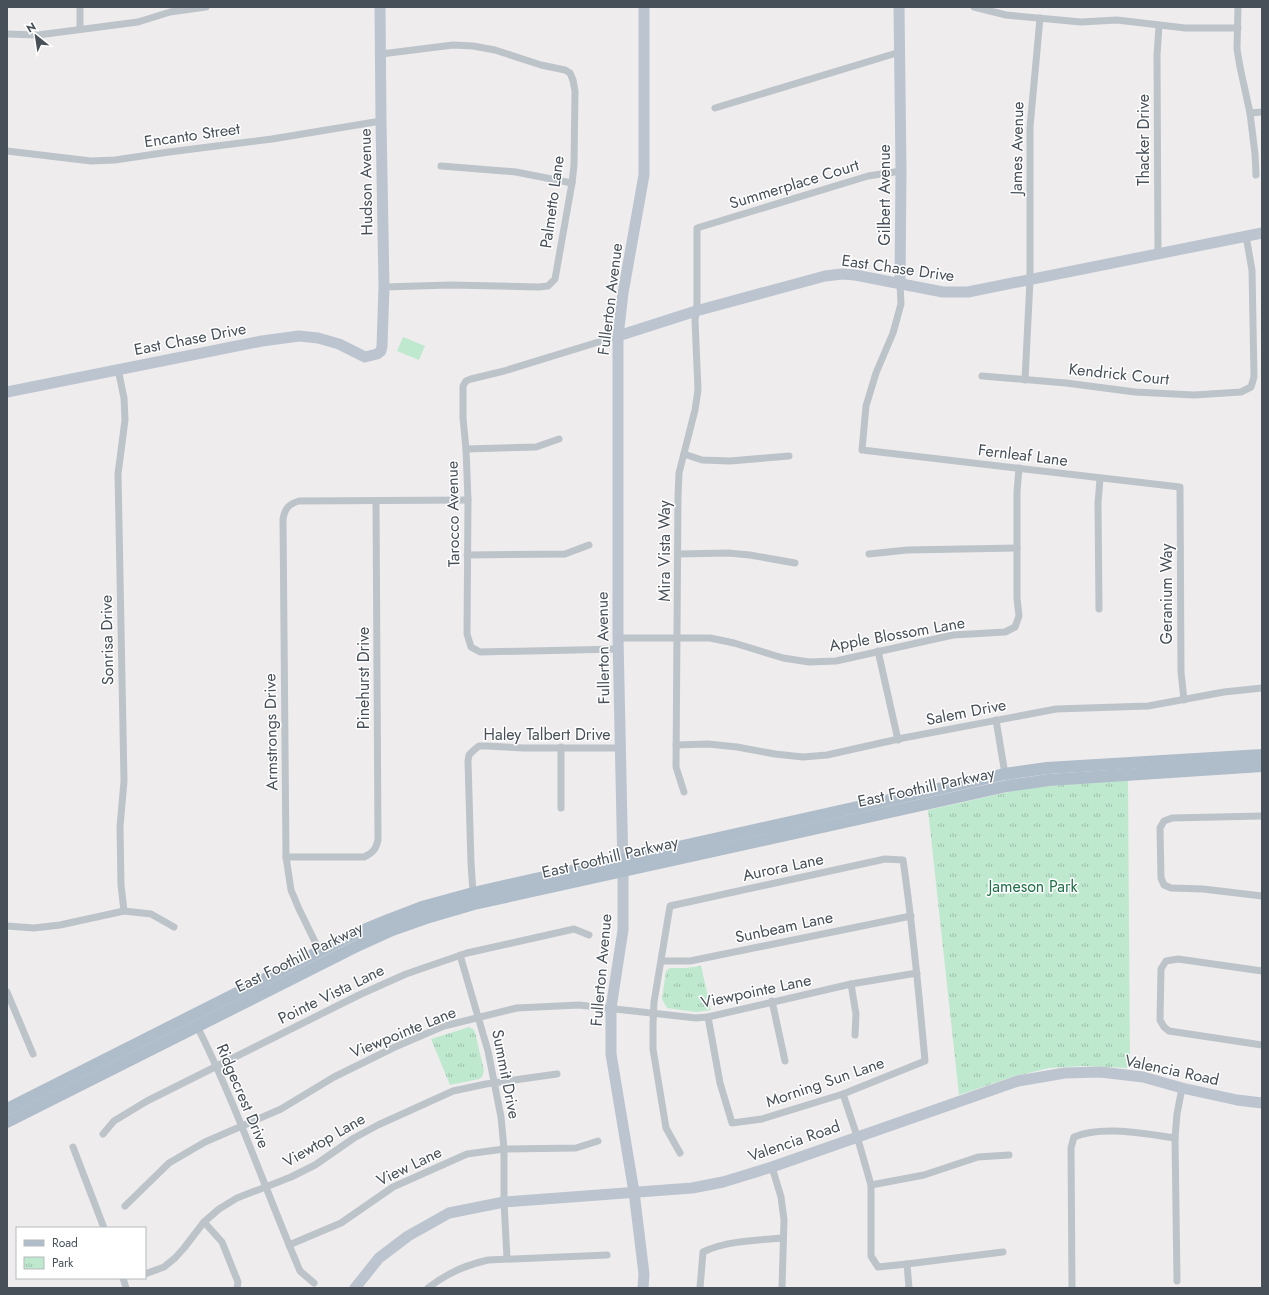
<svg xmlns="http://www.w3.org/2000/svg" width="1269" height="1295" viewBox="0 0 1269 1295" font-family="Jost,sans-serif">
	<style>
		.green { fill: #bfe9cf }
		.park { fill: url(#park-tufts) }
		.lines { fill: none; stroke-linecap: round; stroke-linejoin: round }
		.street { stroke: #bcc4ca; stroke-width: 7 }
		.secondary { stroke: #bcc5cf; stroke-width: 11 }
		.primary { stroke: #afbcc9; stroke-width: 12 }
		.labels { text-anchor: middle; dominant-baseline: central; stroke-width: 3; stroke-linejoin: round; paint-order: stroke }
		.street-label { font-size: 16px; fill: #475058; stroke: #fff }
		.park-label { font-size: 16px; fill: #207048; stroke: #fff }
	</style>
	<defs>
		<pattern id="park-tufts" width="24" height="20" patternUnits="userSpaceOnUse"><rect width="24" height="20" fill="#bfe9cf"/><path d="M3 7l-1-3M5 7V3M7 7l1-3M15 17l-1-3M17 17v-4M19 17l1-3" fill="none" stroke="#9dbfab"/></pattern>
	</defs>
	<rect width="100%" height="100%" fill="#efeced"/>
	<!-- green -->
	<path class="green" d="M403,337L425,346L419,360L397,351Z"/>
	<!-- park -->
	<g class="park">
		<path d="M1128,779L1130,1068L1083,1066L1049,1068L1012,1077L959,1095L928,810L1027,788Z"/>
		<path d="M701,966L711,1010L696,1012L667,1008L662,999L666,971L670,968H685Z"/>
		<path d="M469,1027L473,1029L475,1032L484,1071L482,1077L479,1079L450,1085L431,1039Z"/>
	</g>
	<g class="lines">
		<!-- street -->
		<g class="street">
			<path d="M80,7V29"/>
			<path d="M974,7L1006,15L1081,22L1117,20L1185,28H1238"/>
			<path d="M1238,7L1237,49L1240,67L1250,113L1255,154L1256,175"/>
			<path d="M7,34L38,35L138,22L170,12L206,7"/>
			<path d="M381,54L453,45L473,46L495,50L541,65L565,70L570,73L573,80L575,91L574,165L572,183L555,279L548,286L539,287L450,285L384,287"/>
			<path d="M715,108L900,52"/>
			<path d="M1250,113L1262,112"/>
			<path d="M7,151L91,161L115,160L169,152L272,139L381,121"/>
			<path d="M441,166L516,172L572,183"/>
			<path d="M1158,255L1157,55L1159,26"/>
			<path d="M900,284L901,304L893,333L876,373L866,406L862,450L1180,487L1181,672L1184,700"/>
			<path d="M618,336L504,371L471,379L466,381L463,386V418L466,449L468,500L467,634L471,647L480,652L619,649"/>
			<path d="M118,369L124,398L125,420L118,474L124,781L120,827L121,885L124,911"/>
			<path d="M982,376L1066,383L1135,392L1194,395L1241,392L1251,387L1254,377L1252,270L1246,236"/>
			<path d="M1025,380L1030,280V127L1040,18"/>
			<path d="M466,449L536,447L559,439"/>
			<path d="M684,454L702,460L730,461L789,456"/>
			<path d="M678,554L728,553L750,555L795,563"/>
			<path d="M869,554L907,550L1017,548"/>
			<path d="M467,555L565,554L589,545"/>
			<path d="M1099,609L1098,503L1100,479"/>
			<path d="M618,638H710L734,643L783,658L809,662L836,661L953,635L1005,632L1015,627L1019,616L1017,598V492L1019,468"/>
			<path d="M878,651L898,740"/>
			<path d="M996,720L1005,774"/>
			<path d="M676,745L708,744L737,747L775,754L803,757L827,755L903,738L1056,709L1148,706L1224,692L1262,688"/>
			<path d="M684,792L676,767L678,496L679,473L695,410L698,390L695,320L697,304V228L868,176L901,171"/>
			<path d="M561,808V747"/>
			<path d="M1262,816L1172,818L1164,821L1160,828L1161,878L1164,885L1171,888L1203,889L1262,896"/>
			<path d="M286,857H364C373,853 376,849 378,840L376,501"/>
			<path d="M473,893L471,863L468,761L469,755L474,750L479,746H487L523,748H621"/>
			<path d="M7,926L34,928L60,925L124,911L151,914L174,927"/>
			<path d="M320,952L299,909L291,890L286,857L283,519C285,508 289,504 299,501L468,500"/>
			<path d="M460,955L488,1051L501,1117L504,1149V1202L507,1258"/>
			<path d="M662,961H690L911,916"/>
			<path d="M1262,971L1178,959L1166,961L1161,969L1160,1020L1164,1027L1169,1031L1262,1045"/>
			<path d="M851,984L856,1014L855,1035"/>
			<path d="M7,992L33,1054"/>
			<path d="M772,1001L785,1061"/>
			<path d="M197,1026C237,1106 265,1189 300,1271L314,1283"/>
			<path d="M843,1094L857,1136L871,1185V1256L878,1267L907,1264L1003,1252"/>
			<path d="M103,1134L114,1121L147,1101L359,995L406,974L467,953L574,929L589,935"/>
			<path d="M73,1147L104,1228"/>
			<path d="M680,1153L666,1128L653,1049V1024L654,1002L670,906L885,859L903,860C913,927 919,994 925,1061L843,1094L762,1119L732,1123L720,1083L708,1017"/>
			<path d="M772,1167L781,1197L784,1220L782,1288"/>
			<path d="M871,1185L924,1175L978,1157L1009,1155"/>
			<path d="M125,1206L169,1163L205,1142L281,1109L334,1077L395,1047L444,1026L517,1008L579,1005L696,1018L708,1017L851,984L917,973"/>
			<path d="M204,1222L222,1242L238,1282L237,1288"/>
			<path d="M289,1245L341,1223L393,1187L467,1154L504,1149L576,1148L598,1141"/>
			<path d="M907,1264L909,1288"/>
			<path d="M145,1274L164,1267L175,1258L184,1248L204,1222L219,1209L237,1198L291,1177L315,1165L354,1138L378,1125L453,1091L486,1084L557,1074"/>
			<path d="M123,1278L126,1288"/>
			<path d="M1177,1281L1175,1138L1177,1114L1182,1088"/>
			<path d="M428,1288C447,1273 465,1265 488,1260L607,1255"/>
			<path d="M700,1288L703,1252C725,1241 758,1240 783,1238"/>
			<path d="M1072,1288L1071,1148L1074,1137C1103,1125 1145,1134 1175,1138"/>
		</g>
		<!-- secondary -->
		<g class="secondary">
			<path d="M899,7L901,171L900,284"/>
			<path d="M618,336L696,311L825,276L842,274L855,275L943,292H968L1262,233"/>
			<path d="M7,392L262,341L299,336L318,338L339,344L365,357L377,354L381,351L382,346L384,287L381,121L380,7"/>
			<path d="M355,1288L379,1258L408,1236L449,1213L504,1202L692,1188L723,1182L772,1167L1018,1081L1065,1073L1100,1072L1143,1077L1182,1088L1237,1100L1262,1103"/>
			<path d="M643,1288L644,1274L634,1192L611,1054V1008L623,930V870L618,638V336L623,293L644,175V7"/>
		</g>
		<!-- primary -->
		<g class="primary">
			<path d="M7,1109L354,934L388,920L422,907L473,893L1005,774L1047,768L1262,755"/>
			<path d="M7,1122L359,945L392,930L426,918L474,904L1007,786L1049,780L1262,766"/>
		</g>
	</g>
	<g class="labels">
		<!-- street labels -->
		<g class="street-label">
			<text transform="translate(192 135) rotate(-8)">Encanto Street</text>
			<text transform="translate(1143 140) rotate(-90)">Thacker Drive</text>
			<text transform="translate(1017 148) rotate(-89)">James Avenue</text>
			<text transform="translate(366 182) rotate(-91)">Hudson Avenue</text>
			<text transform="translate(794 184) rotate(-17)">Summerplace Court</text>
			<text transform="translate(884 195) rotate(-90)">Gilbert Avenue</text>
			<text transform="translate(552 202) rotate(-82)">Palmetto Lane</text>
			<text transform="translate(898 268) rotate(8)">East Chase Drive</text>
			<text transform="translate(610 299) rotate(-83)">Fullerton Avenue</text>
			<text transform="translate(190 339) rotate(-11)">East Chase Drive</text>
			<text transform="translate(1119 374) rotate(6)">Kendrick Court</text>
			<text transform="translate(1023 455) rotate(7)">Fernleaf Lane</text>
			<text transform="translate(453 514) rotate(-91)">Tarocco Avenue</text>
			<text transform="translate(664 551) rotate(-90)">Mira Vista Way</text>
			<text transform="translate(1166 594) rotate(-90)">Geranium Way</text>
			<text transform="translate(897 634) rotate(-10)">Apple Blossom Lane</text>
			<text transform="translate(107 640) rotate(-91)">Sonrisa Drive</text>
			<text transform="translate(603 648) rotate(-91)">Fullerton Avenue</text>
			<text transform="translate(363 678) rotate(-90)">Pinehurst Drive</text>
			<text transform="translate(966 712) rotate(-11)">Salem Drive</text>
			<text transform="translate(271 732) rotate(-91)">Armstrongs Drive</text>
			<text x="547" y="734">Haley Talbert Drive</text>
			<text transform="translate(926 787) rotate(-12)">East Foothill Parkway</text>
			<text transform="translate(610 857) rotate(-13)">East Foothill Parkway</text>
			<text transform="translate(783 867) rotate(-12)">Aurora Lane</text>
			<text transform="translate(784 927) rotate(-12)">Sunbeam Lane</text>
			<text transform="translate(299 957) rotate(-26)">East Foothill Parkway</text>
			<text transform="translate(601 970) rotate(-85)">Fullerton Avenue</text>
			<text transform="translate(756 991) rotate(-12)">Viewpointe Lane</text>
			<text transform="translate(331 994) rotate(-26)">Pointe Vista Lane</text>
			<text transform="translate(403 1032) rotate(-22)">Viewpointe Lane</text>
			<text transform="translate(1172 1070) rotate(12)">Valencia Road</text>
			<text transform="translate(506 1074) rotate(79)">Summit Drive</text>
			<text transform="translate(825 1082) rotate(-19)">Morning Sun Lane</text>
			<text transform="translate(243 1096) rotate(67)">Ridgecrest Drive</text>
			<text transform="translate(324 1140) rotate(-30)">Viewtop Lane</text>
			<text transform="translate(794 1141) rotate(-19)">Valencia Road</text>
			<text transform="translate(409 1166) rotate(-26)">View Lane</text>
		</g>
		<!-- park labels -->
		<g class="park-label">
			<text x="1033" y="886">Jameson Park</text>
		</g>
	</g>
	<!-- border -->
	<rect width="1269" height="1295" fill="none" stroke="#475058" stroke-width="16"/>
	<!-- legend -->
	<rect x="16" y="1227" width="130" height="52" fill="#ffffff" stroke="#b5b9bc"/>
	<rect x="24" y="1240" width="20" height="6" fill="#afbcc9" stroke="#b5b9bc"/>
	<text x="52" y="1247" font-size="12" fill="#475058">Road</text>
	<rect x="24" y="1257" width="20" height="12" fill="url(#park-tufts)" stroke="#b5b9bc"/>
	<text x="52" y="1267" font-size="12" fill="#475058">Park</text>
	<!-- north arrow -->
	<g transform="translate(36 36) rotate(330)" stroke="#ffffff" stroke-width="3" paint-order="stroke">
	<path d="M0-3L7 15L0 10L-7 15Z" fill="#475058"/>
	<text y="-6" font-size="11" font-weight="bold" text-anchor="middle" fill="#475058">N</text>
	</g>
</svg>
